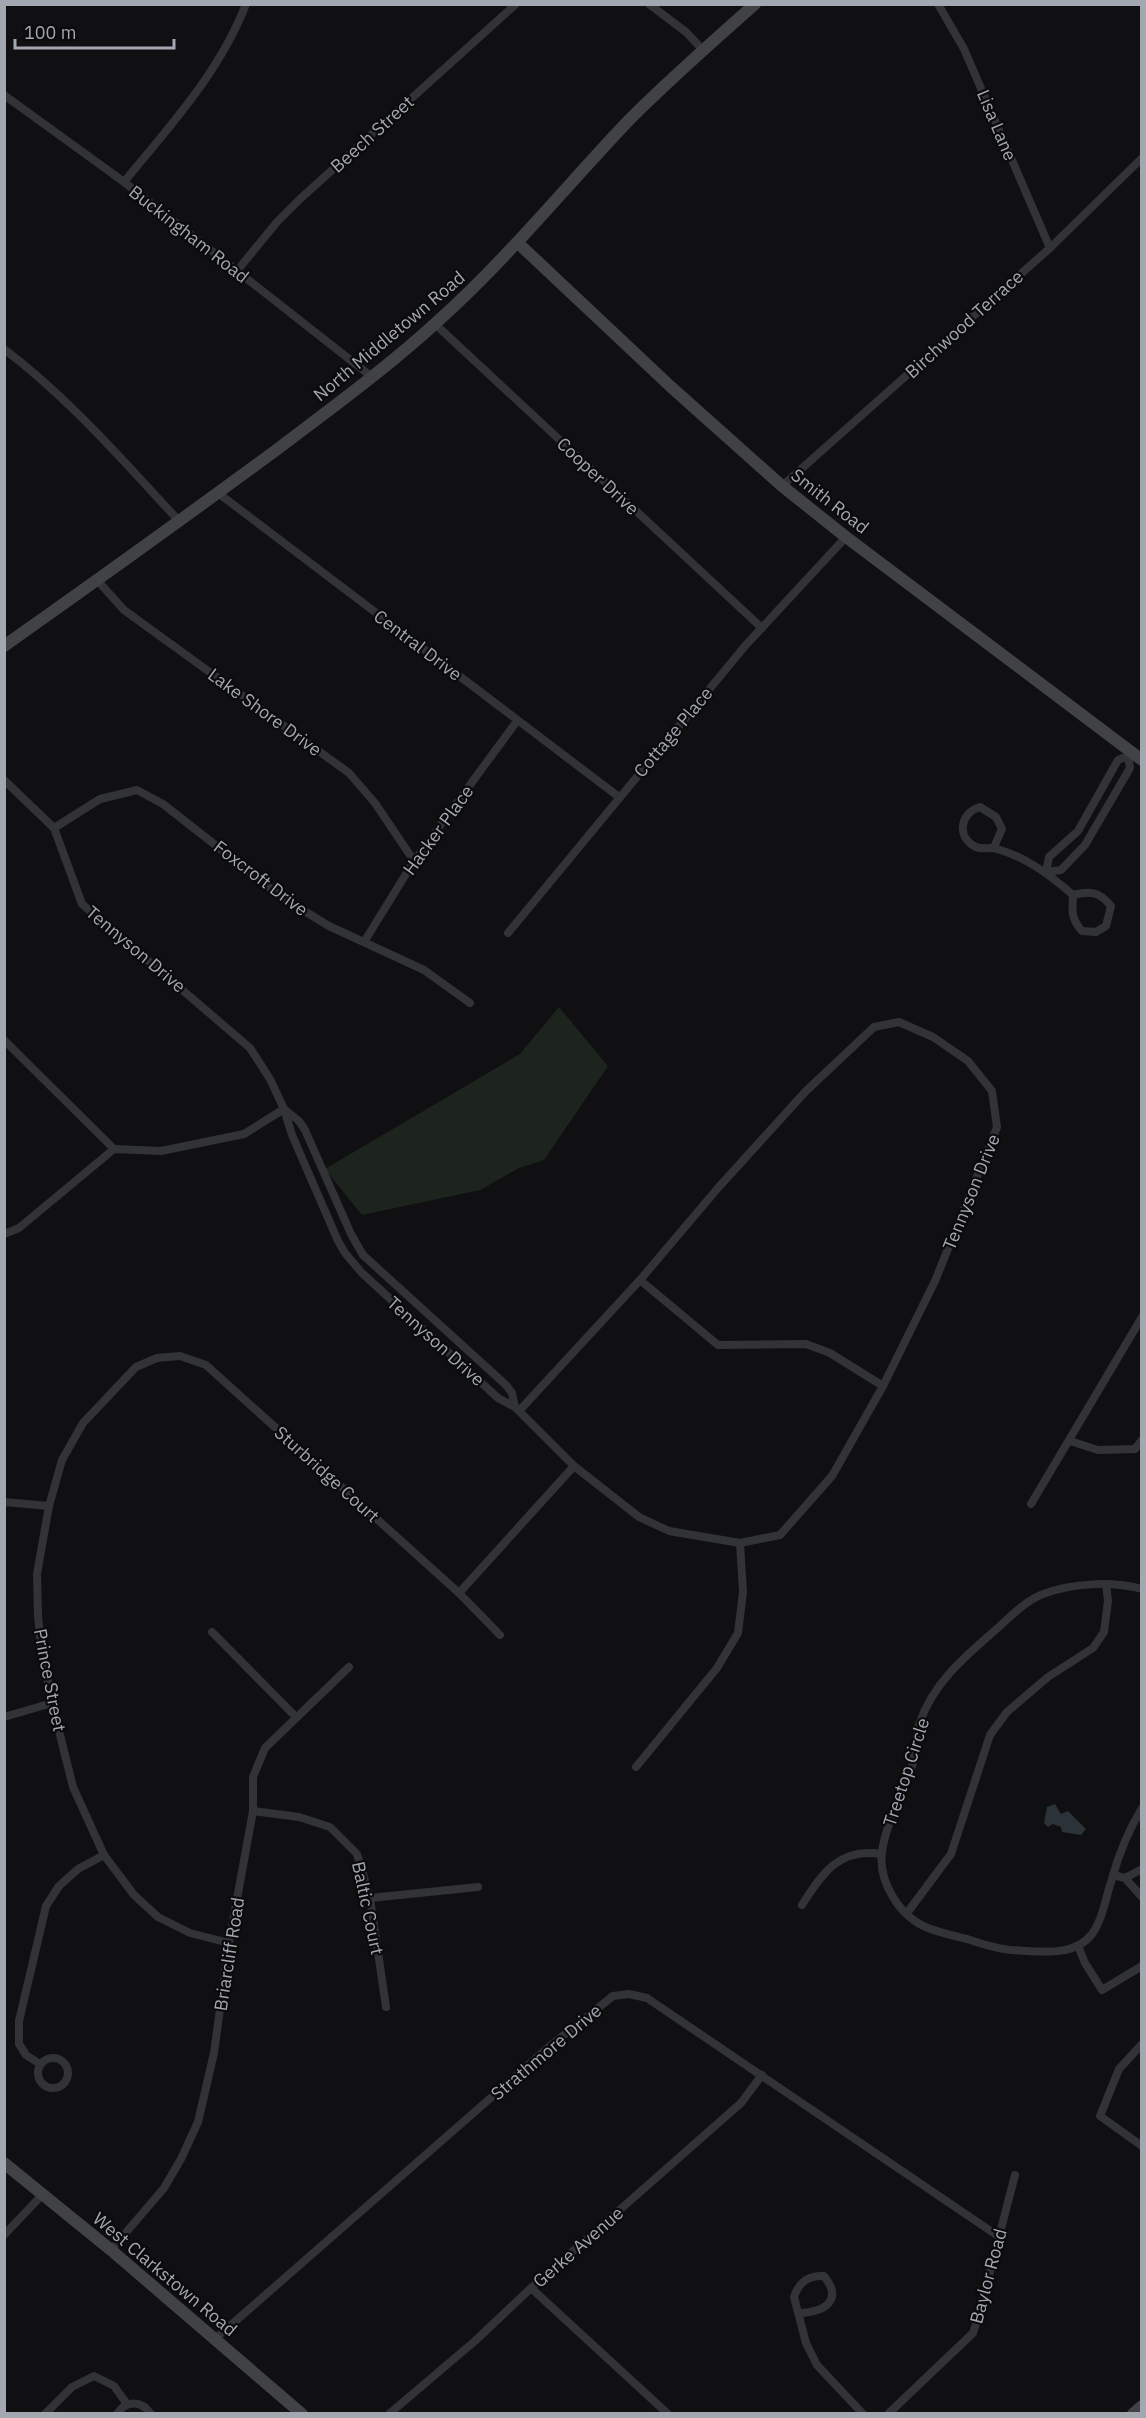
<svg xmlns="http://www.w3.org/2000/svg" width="1146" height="2418" viewBox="0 0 1146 2418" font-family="'IBM Plex Sans',sans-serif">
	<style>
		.green { fill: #1d241e }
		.water { fill: #2b3339 }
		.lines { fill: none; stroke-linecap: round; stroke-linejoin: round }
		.street { stroke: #323336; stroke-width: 8 }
		.secondary { stroke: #404246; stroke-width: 12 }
		.labels { text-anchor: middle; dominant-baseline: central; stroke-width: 4.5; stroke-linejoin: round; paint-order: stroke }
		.street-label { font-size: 18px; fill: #a3a7b1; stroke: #0b0b0c }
	</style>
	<rect width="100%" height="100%" fill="#101012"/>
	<!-- green -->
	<path class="green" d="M559,1007L608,1066L544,1160L519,1168L480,1190L362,1215L325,1169L520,1054Z"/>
	<!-- water -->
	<path class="water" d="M1055,1804L1061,1814L1068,1811L1086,1829L1081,1835L1062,1832L1061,1827L1053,1824L1048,1827L1044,1823L1047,1807Z"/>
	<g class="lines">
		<!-- street -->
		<g class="street">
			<path d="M649,4L686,32L703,50"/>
			<path d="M938,4L964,49L1050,248"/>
			<path d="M4,95L124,182L372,377"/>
			<path d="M124,182C169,127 220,72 246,4"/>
			<path d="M236,272L277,222L300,199L516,4"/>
			<path d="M435,324L762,628"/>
			<path d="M4,349C70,399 124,462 180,522"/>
			<path d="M782,486L1050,248L1142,158"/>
			<path d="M218,493L619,797"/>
			<path d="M97,580L124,610L349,773L375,803L414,861"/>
			<path d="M1128,756L1130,768L1085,845L1061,870L1046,872L1049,857L1078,831L1118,760L1128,756L1130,752"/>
			<path d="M4,780L54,828L82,904L250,1048L270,1079L284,1109L244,1134L161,1151L114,1149L19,1228L4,1234"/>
			<path d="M54,828L100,799L137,790L163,804L283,898L329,926L424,970L470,1003"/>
			<path d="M994,847L1002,829L996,817L980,807C961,812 956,836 974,846C982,851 989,846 997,849C1026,857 1050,875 1073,895C1072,910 1071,919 1082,931L1096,932L1106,926L1111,906C1099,891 1090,891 1073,895"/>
			<path d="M508,933L745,646L846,537"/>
			<path d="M364,942L414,861L517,721"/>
			<path d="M4,1040L114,1149"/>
			<path d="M640,1280L718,1345L806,1344L830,1353L883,1386"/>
			<path d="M515,1407L512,1393L506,1385L363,1255L351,1234L305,1130L299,1121L284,1109L292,1135L338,1241L345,1253L362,1273L498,1398L515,1407L574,1466L639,1517L669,1531L740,1543L780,1535L832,1476L883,1386L935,1281L997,1127L992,1091L968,1061L933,1037L899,1022L874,1027L805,1092L718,1188L640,1280L519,1411"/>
			<path d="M1070,1441L1098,1450L1135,1449L1142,1440"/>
			<path d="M4,1502L49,1506"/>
			<path d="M1031,1504L1142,1317"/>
			<path d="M1142,1589C1111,1581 1073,1583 1043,1594C1027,1600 1013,1614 1000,1626C968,1654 934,1681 920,1722C915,1736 916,1752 912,1766C903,1795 886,1822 882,1852C878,1882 900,1917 928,1928C941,1933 955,1936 967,1939C982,1944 996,1949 1011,1950C1037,1951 1074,1958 1092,1934C1103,1919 1106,1896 1112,1879C1119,1853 1128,1831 1142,1808"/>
			<path d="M459,1593L574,1466"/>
			<path d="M212,1632L296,1717"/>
			<path d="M4,1717L52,1703"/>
			<path d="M636,1767L717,1668L738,1633L743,1592L740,1543"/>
			<path d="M253,1811L299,1817L330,1827L357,1854L370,1898L386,2007"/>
			<path d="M1113,1875L1125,1878L1142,1897"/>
			<path d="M1125,1878L1142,1869"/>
			<path d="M370,1898L478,1887"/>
			<path d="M802,1905C822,1873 840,1847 881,1854"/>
			<path d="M907,1913L951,1854L990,1735L1007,1712L1048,1677L1093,1648L1104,1632L1108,1601L1106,1584"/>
			<path d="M229,1943L190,1933L158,1917L134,1895L104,1855L73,1787L52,1703L41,1646L38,1616L37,1574L49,1506L62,1460L83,1423L136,1367L157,1358L180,1356L206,1365L459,1593L500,1635"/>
			<path d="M1078,1946L1085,1963L1102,1990L1142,1966"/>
			<path d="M1142,2044L1119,2069L1100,2116L1142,2146"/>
			<circle cx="53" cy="2073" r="15"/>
			<path d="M40,2064L26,2055L19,2044V2021L46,1906L59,1886L78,1869L104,1855"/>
			<path d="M4,2235L42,2195"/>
			<path d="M111,2250L164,2188L181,2159L198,2122L214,2053L229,1943L253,1811V1777L265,1748L349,1667"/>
			<path d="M531,2288L668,2414"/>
			<path d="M799,2313C824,2312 844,2301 824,2276C808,2275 799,2282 794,2297L806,2343L817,2365L863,2414"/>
			<path d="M215,2339L550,2046L613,1996L629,1994L647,1998L998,2236"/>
			<path d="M45,2414L72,2387L94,2376L114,2386L127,2404"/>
			<path d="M117,2414C126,2400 141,2400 151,2414"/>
			<path d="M389,2414L475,2341L531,2288L741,2103L762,2075"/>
			<path d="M888,2414L973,2333L979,2314L1015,2175"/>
		</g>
		<!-- secondary -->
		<g class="secondary">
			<path d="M518,243L670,386L782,486L846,537L1142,760"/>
			<path d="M4,646C96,581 188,515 279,448C333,407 388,367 438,321C508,258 566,186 630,119C670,79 712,42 755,4"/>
			<path d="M4,2163L111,2250L302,2414"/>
			<path d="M1133,2414L1142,2406"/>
		</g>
	</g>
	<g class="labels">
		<!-- street labels -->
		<g class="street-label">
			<text transform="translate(997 125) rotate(67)">Lisa Lane</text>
			<text transform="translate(372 134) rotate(-42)">Beech Street</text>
			<text transform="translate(189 234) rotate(38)">Buckingham Road</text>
			<text transform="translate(964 324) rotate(-42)">Birchwood Terrace</text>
			<text transform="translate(389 336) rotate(-40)">North Middletown Road</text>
			<text transform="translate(598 476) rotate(43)">Cooper Drive</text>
			<text transform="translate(830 501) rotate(38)">Smith Road</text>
			<text transform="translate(418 645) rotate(37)">Central Drive</text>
			<text transform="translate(265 712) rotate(36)">Lake Shore Drive</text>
			<text transform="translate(673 732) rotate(-50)">Cottage Place</text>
			<text transform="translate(438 830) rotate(-54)">Hacker Place</text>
			<text transform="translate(261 878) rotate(37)">Foxcroft Drive</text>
			<text transform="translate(136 949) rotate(40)">Tennyson Drive</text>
			<text transform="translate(971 1192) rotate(-68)">Tennyson Drive</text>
			<text transform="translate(436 1341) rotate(42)">Tennyson Drive</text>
			<text transform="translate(327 1474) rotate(42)">Sturbridge Court</text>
			<text transform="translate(50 1680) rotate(79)">Prince Street</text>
			<text transform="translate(906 1772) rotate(-72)">Treetop Circle</text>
			<text transform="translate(368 1908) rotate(78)">Baltic Court</text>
			<text transform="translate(229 1954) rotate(-81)">Briarcliff Road</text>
			<text transform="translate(546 2052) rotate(-40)">Strathmore Drive</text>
			<text transform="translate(578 2247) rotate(-41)">Gerke Avenue</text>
			<text transform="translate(165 2274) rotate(40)">West Clarkstown Road</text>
			<text transform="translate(988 2276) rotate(-75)">Baylor Road</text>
		</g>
	</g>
	<!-- border -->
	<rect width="1146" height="2418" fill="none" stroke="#a3a7b1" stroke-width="12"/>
	<!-- scale -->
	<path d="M15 39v9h159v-9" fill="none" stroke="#a3a7b1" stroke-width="3"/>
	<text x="24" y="39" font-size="18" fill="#a3a7b1" stroke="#0b0b0c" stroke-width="4.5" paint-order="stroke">100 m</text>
</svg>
